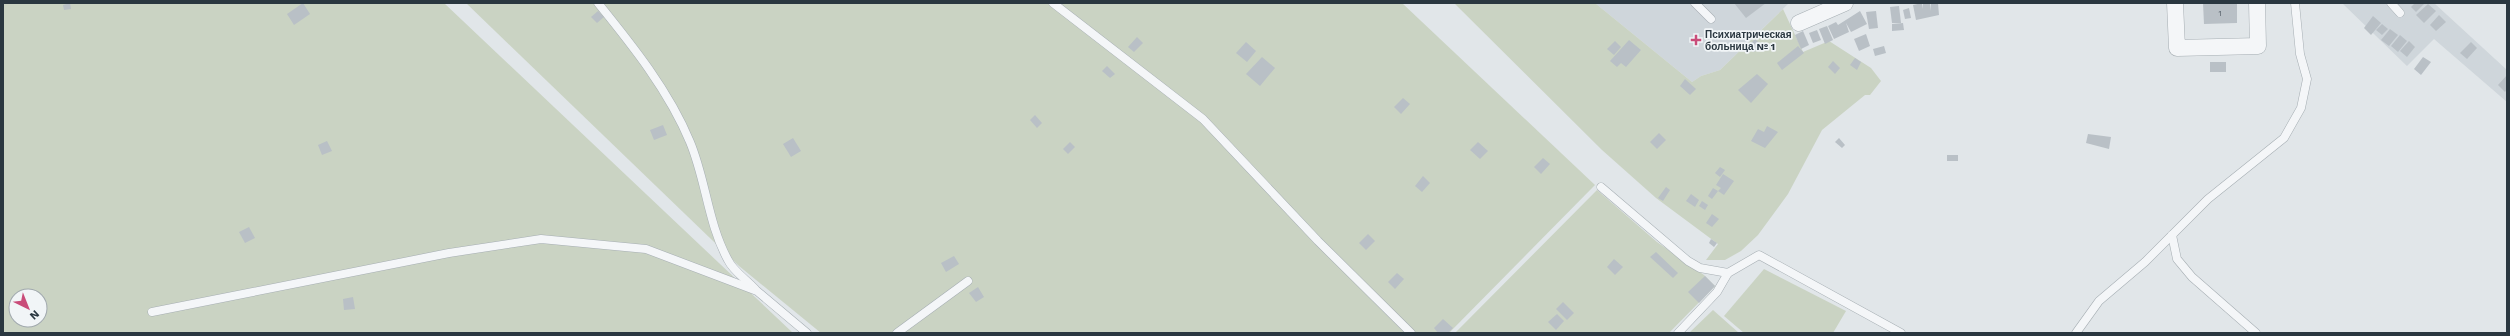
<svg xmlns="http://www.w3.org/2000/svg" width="2510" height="336" viewBox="0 0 2510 336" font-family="'Work Sans',sans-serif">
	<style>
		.built { fill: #cfd6db }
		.green { fill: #cad3c3; fill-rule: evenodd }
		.building { fill: #b9c0c6 }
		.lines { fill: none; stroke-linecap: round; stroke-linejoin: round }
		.lane-casing { stroke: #a6aeb3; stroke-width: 9 }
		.street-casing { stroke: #a6aeb3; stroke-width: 17 }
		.lane { stroke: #f4f6f8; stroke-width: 8 }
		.street { stroke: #f4f6f8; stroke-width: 16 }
		.poi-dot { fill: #c94c79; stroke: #f1f5f7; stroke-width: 1.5 }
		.labels { text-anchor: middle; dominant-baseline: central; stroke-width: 3.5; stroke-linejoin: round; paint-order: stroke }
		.number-label { font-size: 8px; fill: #4e5962 }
		.poi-label { font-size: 10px; font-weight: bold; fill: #2a3740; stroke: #f1f5f7; text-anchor: start }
	</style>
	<rect width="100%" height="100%" fill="#e1e6e9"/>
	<!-- built -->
	<g class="built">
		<path d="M1595,3H1789L1720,70L1701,76L1692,82Z"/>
		<path d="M2342,3H2434L2507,70V102L2434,39L2407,66Z"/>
	</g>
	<!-- green -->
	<g class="green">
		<path d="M3,3H444L793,333H3ZM16,296H40V320H16Z"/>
		<path d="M466,3H1402L1595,185L1449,333H821L739,266Z"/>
		<path d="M1454,3H1595L1692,82L1701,76L1720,70L1783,9L1803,52L1829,41L1871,68L1881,81L1870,95H1865L1822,130L1788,194L1758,235L1741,251L1725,260H1706L1718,244L1656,198L1602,150Z"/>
		<path d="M1597,190L1657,242L1704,275L1715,286L1669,333H1455Z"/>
		<path d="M1764,269L1846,311L1833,333H1744L1724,316Z"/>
		<path d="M1713,310L1739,333H1689Z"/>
	</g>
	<!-- building -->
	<g class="building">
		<path d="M70,3L71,9L64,10L63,5Z"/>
		<path d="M303,3L310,14L294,25L287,14Z"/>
		<path d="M1734,3H1766L1746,18Z"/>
		<path d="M1922,3L1923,9V4L1930,3L1931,11V3H1938L1939,15L1916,20L1913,5Z"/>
		<path d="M2203,3H2237V23L2204,24Z"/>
		<path d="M2415,3H2425L2416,12L2411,7Z"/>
		<path d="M2428,4L2436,11L2424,23L2416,15Z"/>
		<path d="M1899,6L1901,23H1892L1890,7Z"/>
		<path d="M1909,8L1911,18L1905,19L1903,10Z"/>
		<path d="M598,11L604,17L597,23L591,17Z"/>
		<path d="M1860,11L1867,24L1851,32L1846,23L1849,32L1834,39L1828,26L1836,22L1838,25Z"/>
		<path d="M1876,11L1878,28L1869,29L1866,12Z"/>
		<path d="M2439,15L2446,22L2436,31L2430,25Z"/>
		<path d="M2373,16L2381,23L2371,35L2364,28Z"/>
		<path d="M1903,23L1904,30L1892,31V24Z"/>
		<path d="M2382,24L2388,29L2382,35L2376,30Z"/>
		<path d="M1827,26L1833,40L1825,44L1819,29Z"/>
		<path d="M2390,29L2398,35L2389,46L2381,40Z"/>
		<path d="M1817,30L1821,40L1813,43L1809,33Z"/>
		<path d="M1803,31L1809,45L1801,49L1795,35Z"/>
		<path d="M1866,34L1870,46L1859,51L1854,39Z"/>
		<path d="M2400,35L2407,41L2398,52L2391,46Z"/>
		<path d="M1137,37L1143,43L1134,52L1128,47Z"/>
		<path d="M1755,39L1759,43L1756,45L1759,48L1754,52L1748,46Z"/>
		<path d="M1629,40L1641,50L1626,67L1621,63L1617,67L1610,61Z"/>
		<path d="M1615,41L1621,47L1614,55L1607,49Z"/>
		<path d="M2409,41L2415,47L2407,57L2400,51Z"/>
		<path d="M1246,42L1256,51L1247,62L1236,53Z"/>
		<path d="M2471,42L2477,48L2467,59L2460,53Z"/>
		<path d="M1798,46L1804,53L1782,70L1777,63Z"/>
		<path d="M1884,46L1886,53L1875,56L1873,49Z"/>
		<path d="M1262,57L1275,68L1260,86L1246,74Z"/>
		<path d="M2423,57L2431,62L2421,75L2414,69Z"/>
		<path d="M1855,58L1861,62L1857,70L1850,65Z"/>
		<path d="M1833,61L1840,68L1835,74L1828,67Z"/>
		<rect x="2210" y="62" width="16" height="10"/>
		<path d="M1107,66L1115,74L1110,78L1102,71Z"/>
		<path d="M1757,74L1768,84L1751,103L1738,90Z"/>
		<path d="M2507,75V89L2505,92L2498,85Z"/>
		<path d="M1685,79L1696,89L1690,95L1680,86Z"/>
		<path d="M1403,98L1410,104L1401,114L1394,107Z"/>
		<path d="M1035,115L1042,123L1037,128L1030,120Z"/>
		<path d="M663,125L667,135L654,140L650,130Z"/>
		<path d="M1767,126L1778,132L1765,148L1751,141L1758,129L1764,132Z"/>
		<path d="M1659,133L1666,140L1657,149L1650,142Z"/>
		<path d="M2088,134L2111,137L2109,149L2086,143Z"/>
		<path d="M793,138L801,151L791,157L783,144Z"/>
		<path d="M1839,138L1845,145L1842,148L1835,142Z"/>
		<path d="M327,141L332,151L322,155L318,145Z"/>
		<path d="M1070,142L1075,147L1068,154L1063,149Z"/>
		<path d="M1478,142L1488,151L1480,159L1470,150Z"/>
		<rect x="1947" y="155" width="11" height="6"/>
		<path d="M1543,158L1550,164L1541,174L1534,167Z"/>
		<path d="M1720,167L1725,170L1720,177L1715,173Z"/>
		<path d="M1723,174L1734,181L1724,195L1718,191L1721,188L1716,185Z"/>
		<path d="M1423,176L1430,183L1422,192L1415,186Z"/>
		<path d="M1666,187L1670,190L1663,201L1658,198Z"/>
		<path d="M1713,188L1718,191L1712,199L1708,196Z"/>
		<path d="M1691,194L1699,200L1695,207L1686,201Z"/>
		<path d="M1702,201L1708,205L1705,210L1699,206Z"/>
		<path d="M1712,214L1719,219L1712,227L1706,223Z"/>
		<path d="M249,227L255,238L245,243L239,232Z"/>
		<path d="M1368,234L1375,241L1366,250L1359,243Z"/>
		<path d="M1711,239L1717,243L1714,247L1709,243Z"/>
		<path d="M1656,252L1678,273L1673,278L1650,257Z"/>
		<path d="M954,256L959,264L946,272L941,263Z"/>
		<path d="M1614,259L1623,267L1615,275L1607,267Z"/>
		<path d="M1397,273L1404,279L1395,289L1388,282Z"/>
		<path d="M1705,276L1715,286L1699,303L1688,292Z"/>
		<path d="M978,287L984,297L976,302L969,293Z"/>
		<path d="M353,297L355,309L344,310L343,299Z"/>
		<path d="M1563,302L1574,313L1567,320L1556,309Z"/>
		<path d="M1557,314L1564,321L1556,330L1548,322Z"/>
		<path d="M1443,319L1453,328L1448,333H1438L1434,328Z"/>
	</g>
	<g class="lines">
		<defs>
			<g id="lane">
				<path d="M598,3C632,45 669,91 690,142C706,180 708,224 728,260C733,271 747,280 755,289"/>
				<path d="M1053,3L1203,119L1318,241L1411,333"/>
				<path d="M1695,3L1711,19"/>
				<path d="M2391,3L2400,13"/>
				<path d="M1601,187L1688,261L1700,268L1728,273L1759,255L1901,333"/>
				<path d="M2172,235L2177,259L2192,277L2256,333"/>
				<path d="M152,312L449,253L541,239L646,249L757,291L807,333"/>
				<path d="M897,333L968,281"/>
				<path d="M1678,333L1717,292L1728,273"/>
				<path d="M2076,333L2099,301L2145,262L2208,199L2284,138L2301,108L2307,79L2300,54L2295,3"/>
			</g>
			<g id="street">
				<path d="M2175,3L2177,48L2258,46L2257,3"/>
				<path d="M1799,23L1845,3"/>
			</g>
		</defs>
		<!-- lane casing -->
		<use href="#lane" class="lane-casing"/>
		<!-- street casing -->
		<use href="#street" class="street-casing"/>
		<!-- lane -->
		<use href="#lane" class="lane"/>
		<!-- street -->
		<use href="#street" class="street"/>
	</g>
	<!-- markers -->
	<path class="poi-dot" d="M1694 34h4v4h4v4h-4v4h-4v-4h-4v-4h4z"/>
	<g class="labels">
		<!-- number labels -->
		<g class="number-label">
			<text x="2220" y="13">1</text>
		</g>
		<!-- poi labels -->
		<g class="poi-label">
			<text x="1705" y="34">Психиатрическая<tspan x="1705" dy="12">больница № 1</tspan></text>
		</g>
	</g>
	<!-- border -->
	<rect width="2510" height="336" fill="none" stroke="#2a3740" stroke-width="8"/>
	<!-- north arrow -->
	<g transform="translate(28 308) rotate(137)"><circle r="19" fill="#f1f5f7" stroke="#a1a9ae"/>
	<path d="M0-3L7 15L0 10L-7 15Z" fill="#c94c79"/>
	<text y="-6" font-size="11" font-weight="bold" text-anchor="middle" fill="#2a3740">N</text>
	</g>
</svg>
